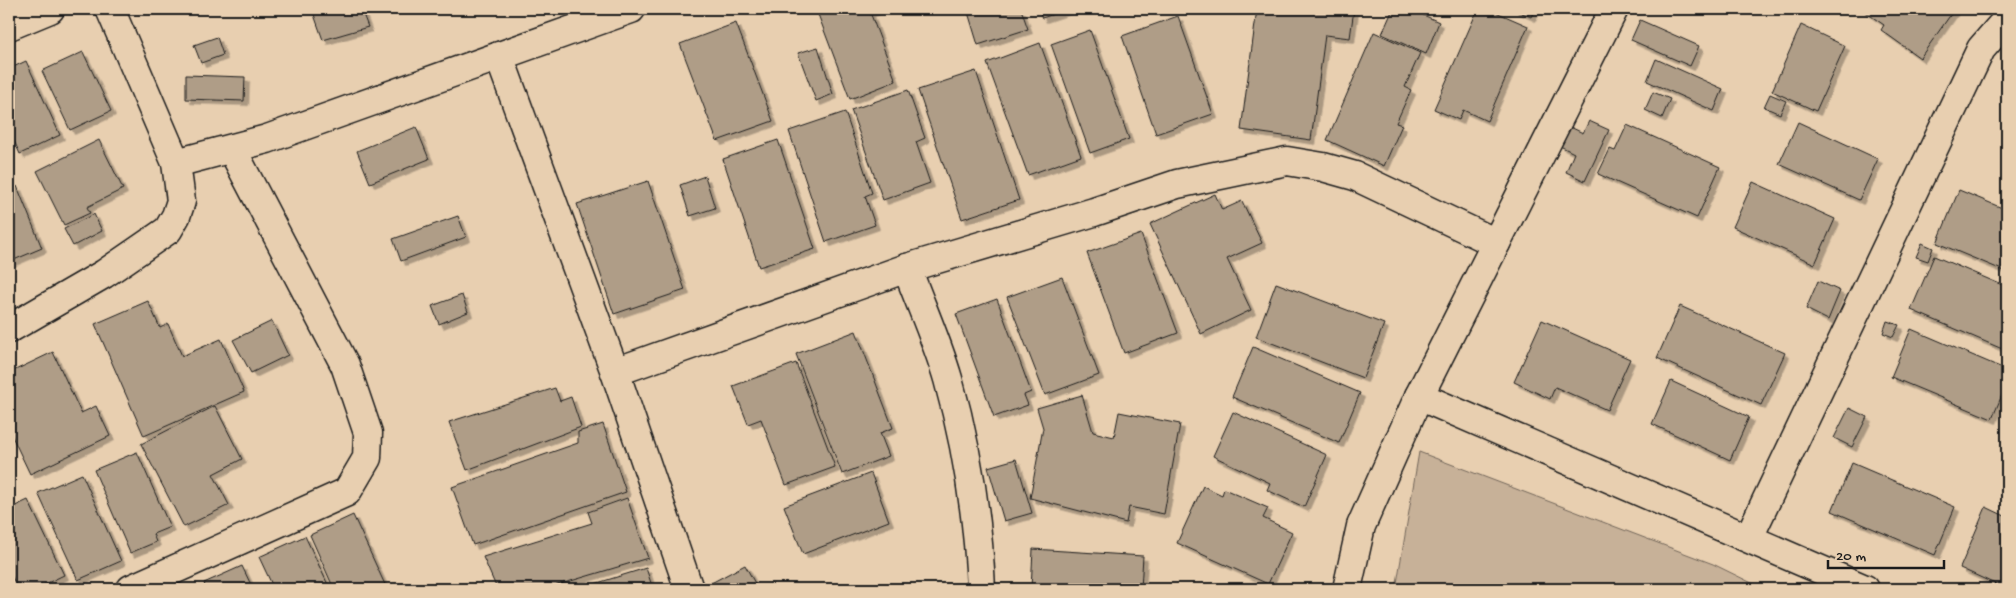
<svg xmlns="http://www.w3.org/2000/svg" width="2016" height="598" viewBox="0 0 2016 598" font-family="'Gochi Hand',sans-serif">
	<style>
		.green { fill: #c7b198; stroke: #72665a }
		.building { fill: #af9d87; stroke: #1c1c1c; filter: url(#shadow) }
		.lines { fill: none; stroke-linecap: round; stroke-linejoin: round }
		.street-casing { stroke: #1c1c1c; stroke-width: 31 }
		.street { stroke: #e8cfb0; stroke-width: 28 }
	</style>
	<defs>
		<filter id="shadow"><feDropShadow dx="4.5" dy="4.5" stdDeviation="0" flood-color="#0004"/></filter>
	</defs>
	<rect width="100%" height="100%" fill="#e8cfb0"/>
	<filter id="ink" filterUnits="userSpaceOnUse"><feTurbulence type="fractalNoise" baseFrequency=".02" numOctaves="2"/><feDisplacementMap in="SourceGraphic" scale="10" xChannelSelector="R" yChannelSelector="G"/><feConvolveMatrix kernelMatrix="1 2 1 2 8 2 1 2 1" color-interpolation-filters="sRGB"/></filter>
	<g filter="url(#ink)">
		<!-- green -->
		<path class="green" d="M1419,452L1713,564L1764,589H1396Z"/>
		<!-- building -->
		<g class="building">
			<path d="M312,9H361L368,27L323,40Z"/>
			<path d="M816,9H878L870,12L896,81L850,99Z"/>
			<path d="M967,9H1021L1028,29L978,45Z"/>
			<path d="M1038,9H1069L1042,18Z"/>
			<path d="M1257,9H1354L1350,38L1325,35L1311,140L1241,130Z"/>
			<path d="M1393,9H1410L1439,22L1426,54L1382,34Z"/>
			<path d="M1478,9H1489L1528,26L1487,121L1463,110L1459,120L1434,109Z"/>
			<path d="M1513,9H1535L1531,17Z"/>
			<path d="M1861,9H1952L1954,10L1920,58L1881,30L1884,25Z"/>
			<path d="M1178,16L1213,114L1156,134L1122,36Z"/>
			<path d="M1640,20L1699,46L1690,66L1631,40Z"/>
			<path d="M736,23L773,121L717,141L680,44Z"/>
			<path d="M1801,25L1845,46L1816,111L1772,91Z"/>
			<path d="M1090,30L1129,139L1090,153L1051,44Z"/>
			<path d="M1374,32L1420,53L1405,87L1411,90L1396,123L1402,125L1384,166L1327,140Z"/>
			<path d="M217,37L223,55L201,63L194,45Z"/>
			<path d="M1040,43L1081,156L1028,175L987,63Z"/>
			<path d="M818,47L833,94L816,101L798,53Z"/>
			<path d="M83,52L111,111L70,130L42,71Z"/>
			<path d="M1656,59L1723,89L1714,111L1647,81Z"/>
			<path d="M26,61L60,135L20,154L9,130V69Z"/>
			<path d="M976,71L1019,200L962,219L918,90Z"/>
			<path d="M186,75L245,77L244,101L186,99Z"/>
			<path d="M908,90L925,138L916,142L930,183L883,200L851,110Z"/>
			<path d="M1653,92L1670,99L1662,118L1645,110Z"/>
			<path d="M1770,94L1786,101L1780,114L1764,107Z"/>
			<path d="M845,112L872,193L865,196L875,225L826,242L789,131Z"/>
			<path d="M1589,121L1609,130L1585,181L1566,172L1574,153L1560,146L1568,126L1583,133Z"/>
			<path d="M1798,122L1878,159L1859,200L1779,164Z"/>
			<path d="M1627,125L1720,167L1697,218L1598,174L1610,149L1615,151Z"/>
			<path d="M416,127L429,159L370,183L357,151Z"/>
			<path d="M99,140L123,189L87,207L90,213L64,225L37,171Z"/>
			<path d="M778,140L815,249L759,267L723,159Z"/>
			<path d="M705,176L715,208L690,216L680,185Z"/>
			<path d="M648,181L685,290L614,314L577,204Z"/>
			<path d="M1753,182L1835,219L1815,264L1733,227Z"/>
			<path d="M17,186L42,248L9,262V190Z"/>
			<path d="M1959,190L2007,210V272L1937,243Z"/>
			<path d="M1215,194L1222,210L1242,201L1262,243L1227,259L1251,310L1201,334L1150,224Z"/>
			<path d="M94,214L102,231L73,246L64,229Z"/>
			<path d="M458,216L466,237L401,261L393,239Z"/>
			<path d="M1141,234L1178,333L1124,353L1087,253Z"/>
			<path d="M1922,243L1933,248L1928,261L1916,257Z"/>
			<path d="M1934,256L2007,287V351L1911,310Z"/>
			<path d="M1062,277L1099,375L1045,395L1007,297Z"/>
			<path d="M1818,281L1840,291L1828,320L1806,309Z"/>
			<path d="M1276,283L1384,324L1363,378L1256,337Z"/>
			<path d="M462,295L468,312L439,324L432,306Z"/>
			<path d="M997,299L1031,392L1024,395L1028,405L994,417L956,314Z"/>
			<path d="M148,301L160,328L168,324L182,356L221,339L244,392L144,436L95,324Z"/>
			<path d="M1680,306L1785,353L1761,405L1657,358Z"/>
			<path d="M1542,320L1630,359L1607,410L1555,387L1550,399L1514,382Z"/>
			<path d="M272,321L288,355L251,373L233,340Z"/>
			<path d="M1887,321L1899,325L1893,337L1883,333Z"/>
			<path d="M1911,329L2007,370V383L1992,419L1891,377Z"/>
			<path d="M856,331L893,428L880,433L889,456L842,474L796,354Z"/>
			<path d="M1253,347L1360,393L1339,443L1232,397Z"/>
			<path d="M53,352L81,413L96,406L110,436L30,474L9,430V373Z"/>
			<path d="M796,363L835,467L786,485L761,419L748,424L733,386Z"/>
			<path d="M1671,381L1749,417L1730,460L1652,424Z"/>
			<path d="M555,388L560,401L571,397L581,427L467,470L449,422Z"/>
			<path d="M1082,395L1093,432L1114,437L1119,412L1180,424L1164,514L1129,507L1126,523L1030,498L1043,428L1037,408Z"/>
			<path d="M215,406L242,459L213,474L229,505L184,527L141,444Z"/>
			<path d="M1849,408L1867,417L1852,447L1834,438Z"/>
			<path d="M1233,412L1327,455L1304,507L1267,490L1270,483L1213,456Z"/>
			<path d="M603,424L626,492L473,545L452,487L578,443V432Z"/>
			<path d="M137,452L170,527L153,534L156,542L130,553L94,470Z"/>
			<path d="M1016,459L1032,513L1004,521L988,467Z"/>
			<path d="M1852,463L1955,507L1935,555L1832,511Z"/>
			<path d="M871,473L889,521L803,554L784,506Z"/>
			<path d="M82,474L121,561L78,580L38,493Z"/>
			<path d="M1203,486L1222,495L1224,489L1268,508L1263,518L1292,532L1268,584L1177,543Z"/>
			<path d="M627,498L648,558L544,589H497L483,557L592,523L588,512Z"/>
			<path d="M28,500L64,575L35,589H18L9,571V509Z"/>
			<path d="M1986,507L2007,517L2006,589L1960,568Z"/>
			<path d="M353,515L387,589H334L310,535Z"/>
			<path d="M305,536L330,589H274L259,557Z"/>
			<path d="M1033,549L1143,556L1141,589H1031Z"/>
			<path d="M745,565L758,589H700Z"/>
			<path d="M242,566L253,589H206L204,583Z"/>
			<path d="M646,568L653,589H578Z"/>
		</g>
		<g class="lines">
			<defs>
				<g id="street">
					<path d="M9,26L50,9"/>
					<path d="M499,56L615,372L907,268C920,304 937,341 948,379C967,447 978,518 981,589"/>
					<path d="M176,163L267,139L631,9"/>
					<path d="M907,268L1094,212L1177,184L1287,161L1323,167L1355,176L1496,243"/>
					<path d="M9,329L104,274L168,230L176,216L181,201L176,163L110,9"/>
					<path d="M615,372L689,589"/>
					<path d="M1419,396L1865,589"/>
					<path d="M1749,537L1981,49L2007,19"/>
					<path d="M131,589L347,492L367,458L368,433L345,365L232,149"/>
					<path d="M1347,589L1361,526L1419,396L1614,9"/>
				</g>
			</defs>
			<!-- street casing -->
			<use href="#street" class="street-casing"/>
			<!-- street -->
			<use href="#street" class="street"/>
		</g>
	</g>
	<!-- margin -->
	<rect width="2016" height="598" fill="none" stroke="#e8cfb0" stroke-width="30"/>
	<rect x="15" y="15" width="1986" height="568" fill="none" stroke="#1c1c1c" stroke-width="2" filter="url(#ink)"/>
	<!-- scale -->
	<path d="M1828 560v8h116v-8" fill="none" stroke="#1c1c1c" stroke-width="2.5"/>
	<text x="1836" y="560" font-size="15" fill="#1c1c1c" stroke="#e8cfb0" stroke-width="4" paint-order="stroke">20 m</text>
</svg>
